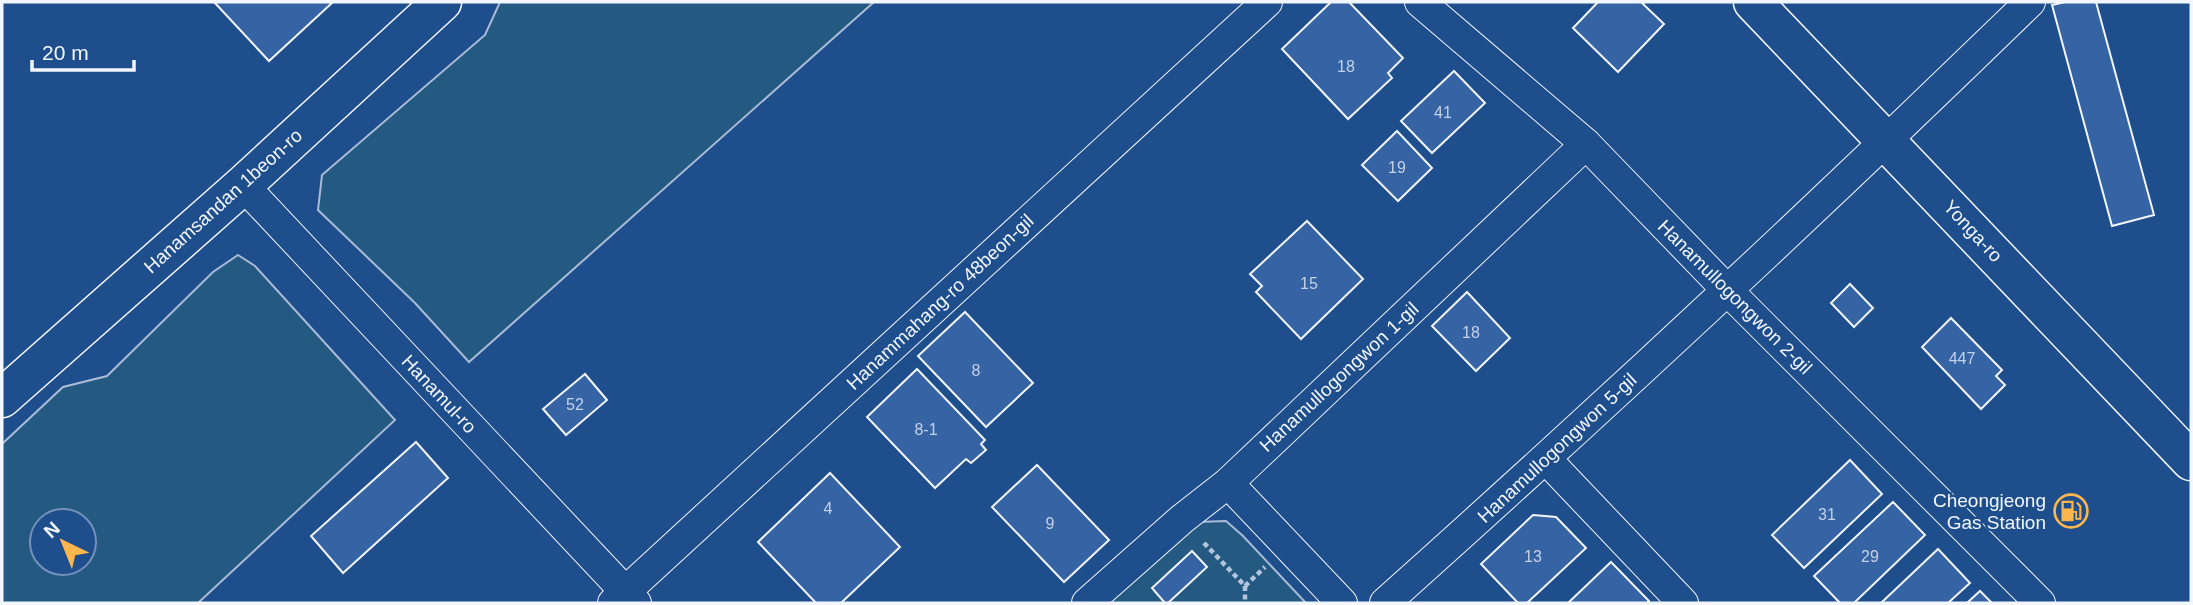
<svg xmlns="http://www.w3.org/2000/svg" width="2193" height="605" viewBox="0 0 2193 605" font-family="Helvetica,sans-serif">
	<style>
		.green { fill: #245a82; stroke: #a8bbd7; stroke-width: 2; fill-rule: evenodd }
		.building { fill: #3563a3; stroke: #f2f6ff; stroke-width: 2 }
		.lines { fill: none; stroke-linecap: round; stroke-linejoin: round }
		.street-casing { stroke: #f2f6ff; stroke-width: 32 }
		.secondary-casing { stroke: #f2f6ff; stroke-width: 41 }
		.path { stroke: #b3c4dc; stroke-width: 4.5; stroke-dasharray: 5 3.5; stroke-linecap: butt }
		.street { stroke: #1f4e8c; stroke-width: 30 }
		.secondary { stroke: #1f4e8c; stroke-width: 38 }
		.labels { text-anchor: middle; dominant-baseline: central; stroke-width: 5; stroke-linejoin: round; paint-order: stroke }
		.number-label { font-size: 16px; fill: #c3d1e8 }
		.street-label { font-size: 19px; fill: #f2f6ff; stroke: #1f4e8c }
		.poi-label { font-size: 19px; fill: #f2f6ff; stroke: #1f4e8c; text-anchor: end }
	</style>
	<rect width="100%" height="100%" fill="#1f4e8c"/>
	<!-- green -->
	<g class="green">
		<path d="M500,2H874L469,362L415,303L318,210L322,175L485,35Z"/>
		<path d="M238,255L255,266L395,420L198,603H2V444L63,387L107,376L213,272ZM42,521H84V563H42Z"/>
		<path d="M1226,521L1243,536L1306,603H1106L1197,522Z"/>
	</g>
	<!-- building -->
	<g class="building">
		<path d="M214,2H333L269,61Z"/>
		<path d="M1331,2H1349L1403,58L1388,73L1392,78L1348,119L1282,49Z"/>
		<path d="M1598,2H1641L1664,24L1618,72L1573,28Z"/>
		<path d="M2065,2H2096L2154,215L2112,226L2052,5Z"/>
		<path d="M1454,71L1485,103L1432,153L1401,121Z"/>
		<path d="M1397,131L1432,168L1398,201L1362,165Z"/>
		<path d="M1307,221L1363,279L1301,339L1256,292L1262,286L1250,274Z"/>
		<path d="M1850,284L1873,308L1854,327L1831,303Z"/>
		<path d="M1467,292L1510,338L1476,371L1432,326Z"/>
		<path d="M965,312L1033,383L986,427L918,356Z"/>
		<path d="M1951,318L2002,370L1996,376L2005,385L1981,409L1922,347Z"/>
		<path d="M917,369L985,440L981,444L986,450L971,463L966,459L935,488L867,417Z"/>
		<path d="M585,374L607,400L566,435L543,409Z"/>
		<path d="M416,442L448,478L343,573L311,536Z"/>
		<path d="M1850,460L1882,494L1804,568L1772,535Z"/>
		<path d="M1037,465L1109,540L1064,582L992,507Z"/>
		<path d="M830,473L900,547L841,603H816L758,542Z"/>
		<path d="M1893,502L1925,535L1854,603H1840L1814,576Z"/>
		<path d="M1533,515L1556,517L1586,548L1527,603H1518L1481,564Z"/>
		<path d="M1938,549L1970,583L1948,603H1881Z"/>
		<path d="M1192,551L1207,567L1168,603H1165L1152,588Z"/>
		<path d="M1611,562L1649,601L1647,603H1568Z"/>
		<path d="M1980,591L1992,603H1967Z"/>
	</g>
	<g class="lines">
		<defs>
			<g id="street">
				<path d="M1420,2L1586,144L1727,290L2040,603"/>
				<path d="M243,185L636,603"/>
				<path d="M1546,459L1683,603"/>
				<path d="M1228,483L1342,603"/>
				<path d="M613,603L1267,2"/>
				<path d="M1087,603L1182,519L1228,483L1586,144"/>
				<path d="M1385,603C1604,407 1819,207 2030,2"/>
			</g>
			<g id="secondary">
				<path d="M1753,2L2191,461"/>
				<path d="M2,398L243,185L442,2"/>
			</g>
		</defs>
		<!-- street casing -->
		<use href="#street" class="street-casing"/>
		<!-- secondary casing -->
		<use href="#secondary" class="secondary-casing"/>
		<!-- path -->
		<g class="path">
			<path d="M1204,543L1245,586V603"/>
			<path d="M1245,586L1265,567"/>
		</g>
		<!-- street -->
		<use href="#street" class="street"/>
		<!-- secondary -->
		<use href="#secondary" class="secondary"/>
	</g>
	<!-- icons -->
	<defs>
		<symbol id="fuel-ring" viewBox="-11 -11 22 22"><circle r="9.5" fill="#1f4e8c" stroke="#ffb74d" stroke-width="1.5"/><path d="M-5.5-6h7V0h2V4h1.3V-2.5L3-4.5l.8-.8L6-3V5H2.5V1h-1V6h-7ZM-4.2-4.7v3.2H.2V-4.7Z" fill="#ffb74d"/></symbol>
	</defs>
	<g fill-rule="evenodd">
		<use href="#fuel-ring" x="2052" y="492" width="38" height="38"/>
	</g>
	<g class="labels">
		<!-- number labels -->
		<g class="number-label">
			<text x="1346" y="66">18</text>
			<text x="1443" y="112">41</text>
			<text x="1397" y="167">19</text>
			<text x="1309" y="283">15</text>
			<text x="1471" y="332">18</text>
			<text x="1962" y="358">447</text>
			<text x="976" y="370">8</text>
			<text x="575" y="404">52</text>
			<text x="926" y="429">8-1</text>
			<text x="828" y="508">4</text>
			<text x="1827" y="514">31</text>
			<text x="1050" y="523">9</text>
			<text x="1533" y="556">13</text>
			<text x="1870" y="556">29</text>
		</g>
		<!-- street labels -->
		<g class="street-label">
			<text transform="translate(223 201) rotate(-42)">Hanamsandan 1beon-ro</text>
			<text transform="translate(1973 231) rotate(47)">Yonga-ro</text>
			<text transform="translate(1735 297) rotate(45)">Hanamullogongwon 2-gil</text>
			<text transform="translate(940 302) rotate(-43)">Hanammahang-ro 48beon-gil</text>
			<text transform="translate(1339 377) rotate(-43)">Hanamullogongwon 1-gil</text>
			<text transform="translate(439 394) rotate(47)">Hanamul-ro</text>
			<text transform="translate(1557 448) rotate(-43)">Hanamullogongwon 5-gil</text>
		</g>
		<!-- poi labels -->
		<g class="poi-label">
			<text x="2046" y="500">Cheongjeong<tspan x="2046" dy="22">Gas Station</tspan></text>
		</g>
	</g>
	<!-- border -->
	<rect width="2193" height="605" fill="none" stroke="#f2f6ff" stroke-width="7"/>
	<!-- north arrow -->
	<g transform="translate(63 542) rotate(317)"><circle r="33" fill="#1f4e8c" stroke="#7391ba" stroke-width="2"/>
	<path d="M0-5L12 26L0 18L-12 26Z" fill="#ffb74d"/>
	<text y="-10" font-size="19" font-weight="bold" text-anchor="middle" fill="#f2f6ff">N</text>
	</g>
	<!-- scale -->
	<path d="M32 60v10h102v-10" fill="none" stroke="#f2f6ff" stroke-width="3.5"/>
	<text x="42" y="60" font-size="21" fill="#f2f6ff" stroke="#1f4e8c" stroke-width="5" paint-order="stroke">20 m</text>
</svg>
